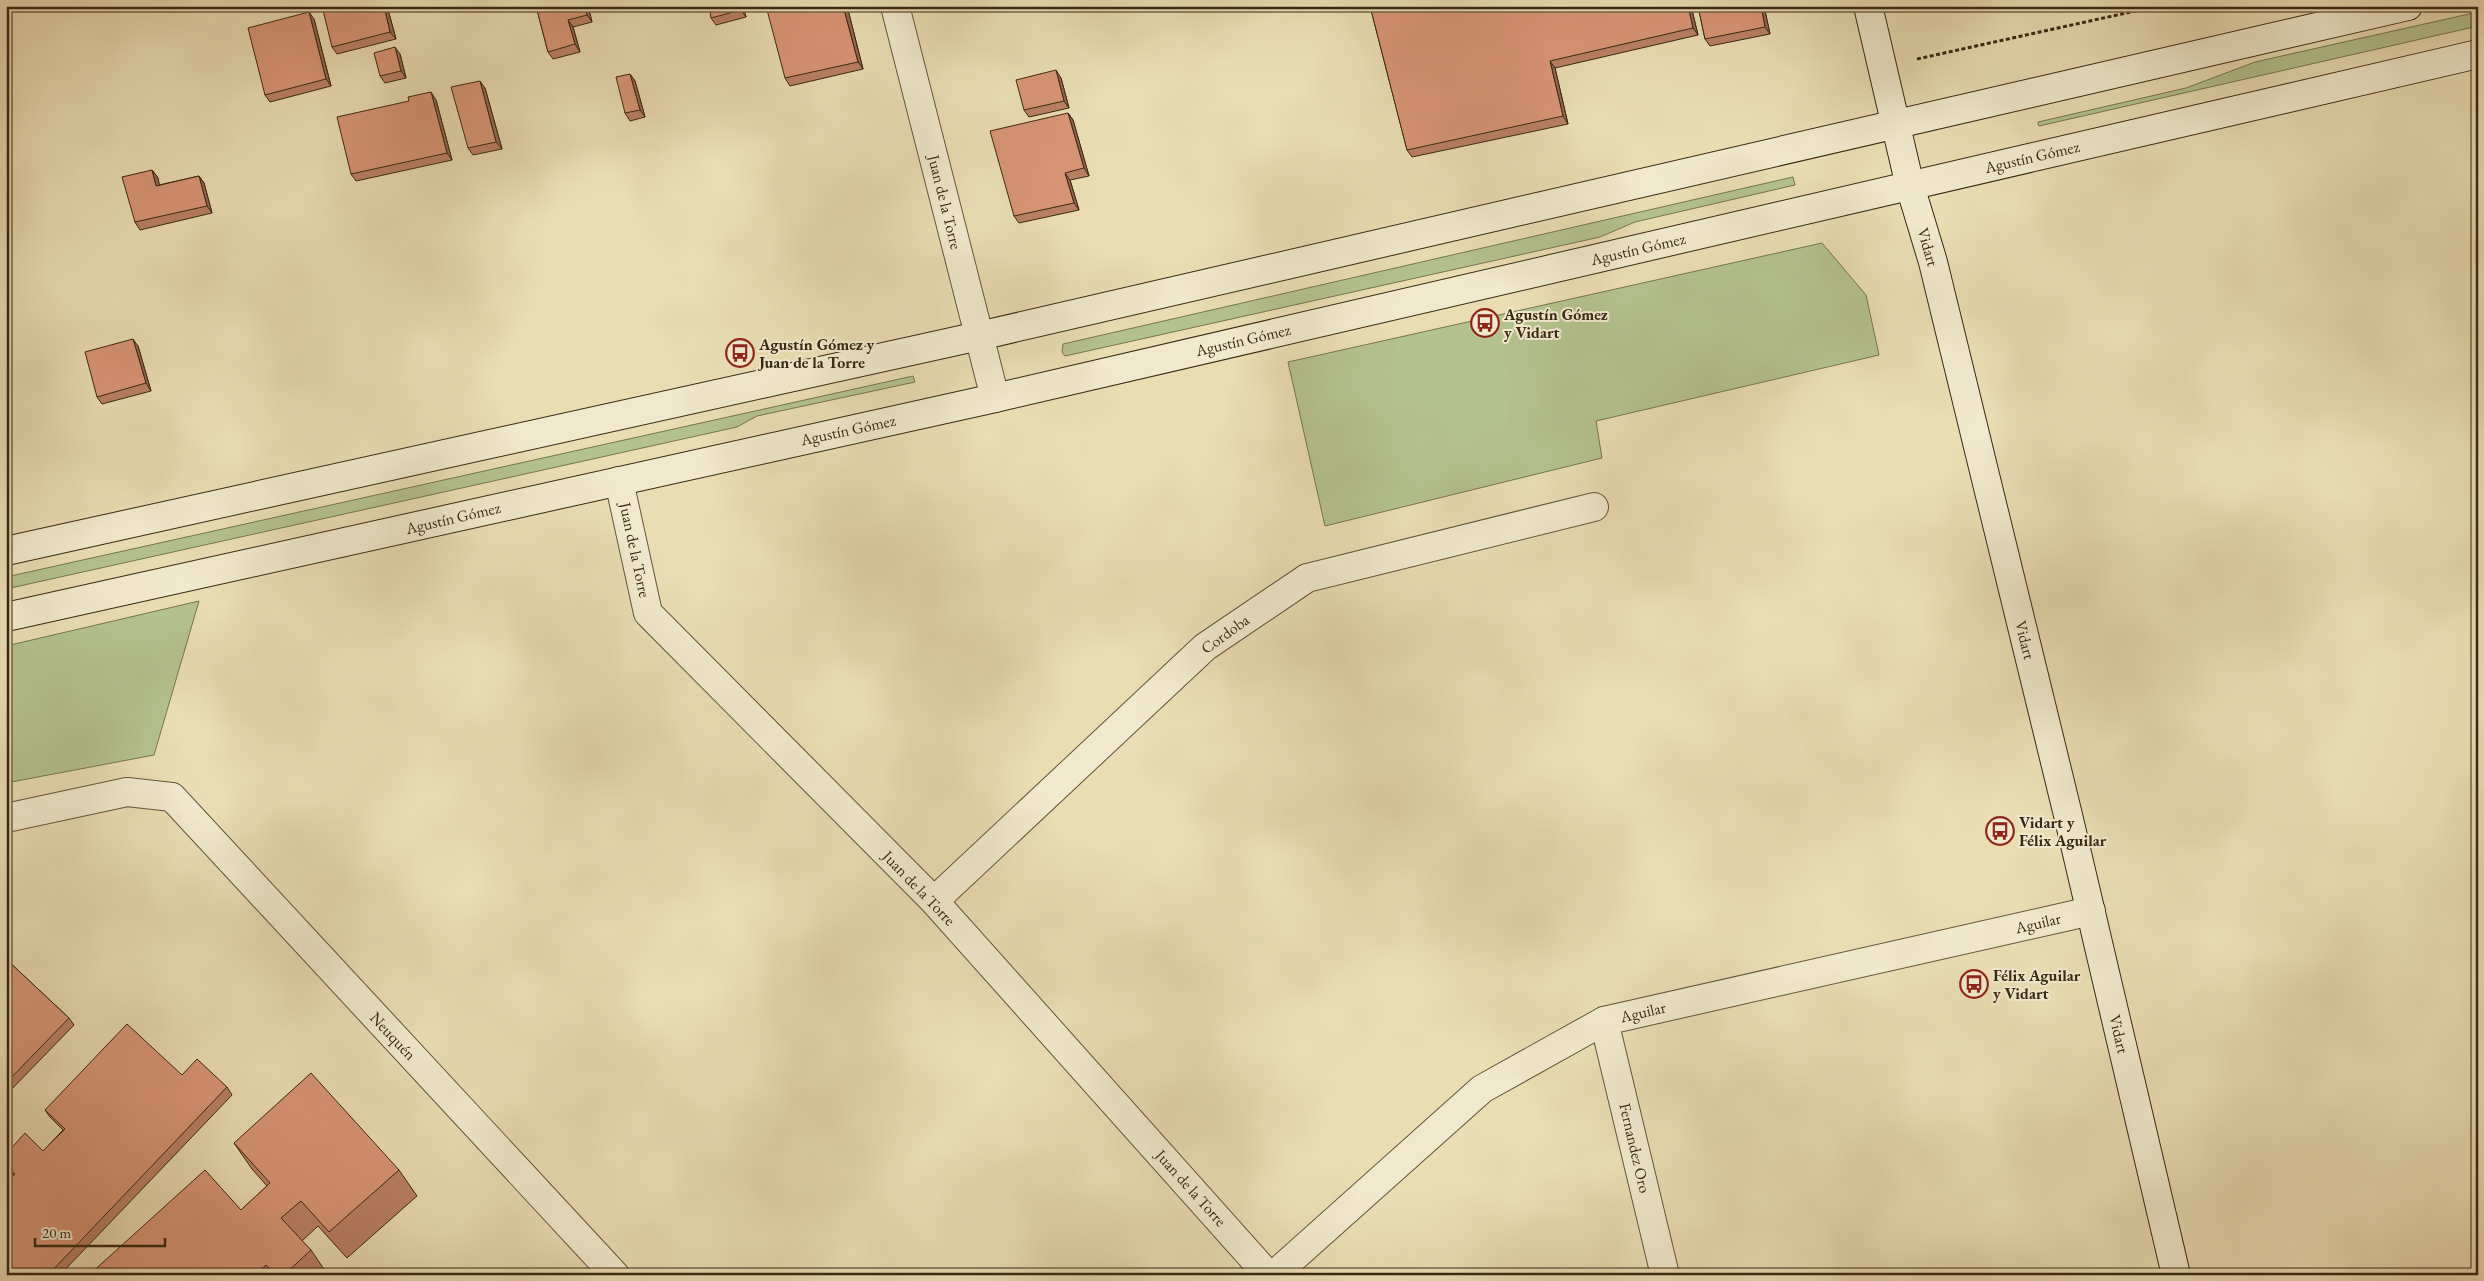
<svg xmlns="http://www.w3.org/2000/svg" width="2484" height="1281" viewBox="0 0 2484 1281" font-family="'EB Garamond',serif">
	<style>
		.green { fill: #b4c28f; stroke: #767552 }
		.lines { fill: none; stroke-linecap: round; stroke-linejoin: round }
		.street-casing { stroke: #64553c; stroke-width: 30 }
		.secondary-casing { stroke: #382814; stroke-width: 30 }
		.path { stroke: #382814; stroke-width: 3; stroke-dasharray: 4 2.5; stroke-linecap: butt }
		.street { stroke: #f1e9ce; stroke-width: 28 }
		.secondary { stroke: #f1e9ce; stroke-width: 28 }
		.wall { fill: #ba8065; stroke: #382814 }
		.shaded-wall { fill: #976853; stroke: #382814 }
		.building { fill: #d89576; stroke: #382814 }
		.labels { text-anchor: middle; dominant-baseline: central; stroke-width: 4; stroke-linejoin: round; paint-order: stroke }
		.street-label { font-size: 16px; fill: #382814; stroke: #f1e9ce }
		.poi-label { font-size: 16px; font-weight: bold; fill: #382814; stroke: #f1e9ce; text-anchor: start }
	</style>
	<rect width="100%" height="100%" fill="#eaddb4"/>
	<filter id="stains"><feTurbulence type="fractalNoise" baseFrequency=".004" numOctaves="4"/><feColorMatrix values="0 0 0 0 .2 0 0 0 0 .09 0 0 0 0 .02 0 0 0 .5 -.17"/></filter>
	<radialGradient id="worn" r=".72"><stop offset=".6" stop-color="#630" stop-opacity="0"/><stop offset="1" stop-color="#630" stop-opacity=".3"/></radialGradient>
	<!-- green -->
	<g class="green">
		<path d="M2478,12V26L2039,126L2038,124V122L2186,88L2255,62Z"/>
		<path d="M1793,177L1795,185L1635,222L1600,237L1065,356L1062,352L1063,344Z"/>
		<path d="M1822,243L1866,295L1879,355L1596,421L1602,458L1325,526L1288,362Z"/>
		<path d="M913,376L915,382L757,416L737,427L6,589V577Z"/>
		<path d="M199,601L154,755L6,783V646Z"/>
	</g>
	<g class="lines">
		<defs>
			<g id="street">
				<path d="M895,6L995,398"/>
				<path d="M619,481L648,613L934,901L1268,1275"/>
				<path d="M6,818L127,792L172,797L615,1275"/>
				<path d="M934,901L1205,647L1307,578L1594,507"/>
				<path d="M1604,1021L1665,1275"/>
				<path d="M1274,1275L1482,1089L1604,1021L2091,911"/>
			</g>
			<g id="secondary">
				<path d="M1868,6L1910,186L1933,262L2068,815L2176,1275"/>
				<path d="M6,551L979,336L2408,6"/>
				<path d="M6,617L995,398L2478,54"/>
			</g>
		</defs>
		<!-- street casing -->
		<use href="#street" class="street-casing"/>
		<!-- secondary casing -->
		<use href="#secondary" class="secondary-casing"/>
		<!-- path -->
		<path class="path" d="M1917,59L2158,6"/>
		<!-- street -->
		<use href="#street" class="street"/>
		<!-- secondary -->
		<use href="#secondary" class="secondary"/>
	</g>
	<!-- wall -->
	<g class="wall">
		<path d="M387,6L396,39L337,54L332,47Z"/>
		<path d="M536,6H588L592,22L573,27L580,52L553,59L548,52Z"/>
		<path d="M743,6L746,17L716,25L711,18Z"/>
		<path d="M847,6L863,69L790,86L785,78Z"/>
		<path d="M1370,6H1691L1698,35L1555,68L1568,124L1412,157L1407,150Z"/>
		<path d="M1698,6H1764L1770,34L1710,46L1705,39Z"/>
		<path d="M314,19L331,86L270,102L265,95Z"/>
		<path d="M400,54L406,78L385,83L380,76Z"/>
		<path d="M630,74L635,81L645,117L630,121L625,113Z"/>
		<path d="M1061,78L1069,108L1029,117L1024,110Z"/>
		<path d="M485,88L502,149L473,155L468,148Z"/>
		<path d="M436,100L452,160L356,181L351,174L409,101Z"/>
		<path d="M1068,113L1073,120L1089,176L1070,180L1079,210L1019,223L1014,216Z"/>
		<path d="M152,170L158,178L159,185L199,176L204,183L212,213L140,230L135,222Z"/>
		<path d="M138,346L151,391L102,404L97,397Z"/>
		<path d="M6,959L69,1018L74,1025L6,1095Z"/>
		<path d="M182,1075L227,1087L232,1095L60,1275H6L14,1175L6,1168V1154L43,1151L63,1130L50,1117L45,1110Z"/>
		<path d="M234,1143L399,1170L417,1196L347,1258L318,1226L302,1241L311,1250L328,1275H89L241,1210L267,1186L252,1169Z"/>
	</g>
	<!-- shaded-wall -->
	<g class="shaded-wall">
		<path d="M384,6H387L396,39L390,32Z"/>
		<path d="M585,6H588L592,22L587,15Z"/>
		<path d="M740,6H743L746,17L741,10Z"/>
		<path d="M843,6H847L863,69L858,62Z"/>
		<path d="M1688,6H1691L1698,35L1693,28Z"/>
		<path d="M1761,6H1764L1770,34L1765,27Z"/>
		<path d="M309,12L314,19L331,86L326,79Z"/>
		<path d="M568,20L573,27L580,52L575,44Z"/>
		<path d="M395,47L400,54L406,78L401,71Z"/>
		<path d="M1550,61L1555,68L1568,124L1563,116Z"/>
		<path d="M1056,70L1061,78L1069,108L1064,101Z"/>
		<path d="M630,74L635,81L645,117L640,110Z"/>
		<path d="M480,81L485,88L502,149L496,142Z"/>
		<path d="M431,92L436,100L452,160L447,153Z"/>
		<path d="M1068,113L1073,120L1089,176L1084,168Z"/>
		<path d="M152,170L158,178L161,193L156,186Z"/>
		<path d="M1065,173L1070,180L1079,210L1074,203Z"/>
		<path d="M199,176L204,183L212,213L207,206Z"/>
		<path d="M133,339L138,346L151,391L146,383Z"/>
	</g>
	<!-- building -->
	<g class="building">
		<path d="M322,6H384L390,32L332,47Z"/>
		<path d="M536,6H585L587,15L568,20L575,44L548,52Z"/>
		<path d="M709,6H740L741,10L711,18Z"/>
		<path d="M766,6H843L858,62L785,78Z"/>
		<path d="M1370,6H1688L1693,28L1550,61L1563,116L1407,150Z"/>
		<path d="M1698,6H1761L1765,27L1705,39Z"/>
		<path d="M309,12L326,79L265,95L248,28Z"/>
		<path d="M395,47L401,71L380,76L374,53Z"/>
		<path d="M1056,70L1064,101L1024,110L1016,80Z"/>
		<path d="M630,74L640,110L625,113L616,77Z"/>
		<path d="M480,81L496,142L468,148L451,87Z"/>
		<path d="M431,92L447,153L351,174L337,117L409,101L408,97Z"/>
		<path d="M1068,113L1084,168L1065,173L1074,203L1014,216L990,131Z"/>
		<path d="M152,170L156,186L199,176L207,206L135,222L122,177Z"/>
		<path d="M133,339L146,383L97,397L85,352Z"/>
		<path d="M6,959L69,1018L6,1083Z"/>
		<path d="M127,1024L182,1075L197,1059L227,1087L48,1275H6V1183L15,1174L6,1165V1154L25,1133L43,1151L65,1129L45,1110Z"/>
		<path d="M311,1073L399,1170L329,1232L301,1201L281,1218L311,1250L284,1275H275L266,1265L255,1275H89L205,1170L241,1210L270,1183L234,1143Z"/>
		<path d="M464,1269L470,1275H458Z"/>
	</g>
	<!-- icons -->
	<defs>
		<symbol id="bus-ring" viewBox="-11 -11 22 22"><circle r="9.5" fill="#f1e9ce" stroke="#8f2418" stroke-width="1.5"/><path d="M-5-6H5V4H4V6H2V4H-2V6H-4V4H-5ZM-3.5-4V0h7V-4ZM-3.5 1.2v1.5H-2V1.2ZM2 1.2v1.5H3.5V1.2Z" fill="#8f2418"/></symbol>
	</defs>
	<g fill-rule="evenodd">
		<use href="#bus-ring" x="1469" y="307" width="32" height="32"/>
		<use href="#bus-ring" x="724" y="337" width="32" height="32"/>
		<use href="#bus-ring" x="1984" y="815" width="32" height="32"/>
		<use href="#bus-ring" x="1958" y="968" width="32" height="32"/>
	</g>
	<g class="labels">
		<!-- street labels -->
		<g class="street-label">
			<text transform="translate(2032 157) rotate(-13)">Agustín Gómez</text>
			<text transform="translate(945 202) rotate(76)">Juan de la Torre</text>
			<text transform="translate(1928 247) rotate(74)">Vidart</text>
			<text transform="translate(1638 249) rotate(-13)">Agustín Gómez</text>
			<text transform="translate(1243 340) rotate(-13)">Agustín Gómez</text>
			<text transform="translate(848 430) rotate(-12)">Agustín Gómez</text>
			<text transform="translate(453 518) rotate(-13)">Agustín Gómez</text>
			<text transform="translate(635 550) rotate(78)">Juan de la Torre</text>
			<text transform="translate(1225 634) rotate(-36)">Cordoba</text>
			<text transform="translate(2025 640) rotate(76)">Vidart</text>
			<text transform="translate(919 888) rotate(46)">Juan de la Torre</text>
			<text transform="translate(2038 923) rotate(-13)">Aguilar</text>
			<text transform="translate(1643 1012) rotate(-13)">Aguilar</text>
			<text transform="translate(2119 1034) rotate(77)">Vidart</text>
			<text transform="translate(393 1036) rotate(47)">Neuquén</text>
			<text transform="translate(1635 1148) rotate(77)">Fernandez Oro</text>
			<text transform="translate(1191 1188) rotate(48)">Juan de la Torre</text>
		</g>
		<!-- poi labels -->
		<g class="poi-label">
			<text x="1504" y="314">Agustín Gómez<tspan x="1504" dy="18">y Vidart</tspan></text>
			<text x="759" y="344">Agustín Gómez y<tspan x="759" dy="18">Juan de la Torre</tspan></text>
			<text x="2019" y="822">Vidart y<tspan x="2019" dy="18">Félix Aguilar</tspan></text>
			<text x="1993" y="975">Félix Aguilar<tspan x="1993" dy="18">y Vidart</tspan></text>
		</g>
	</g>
	<!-- margin -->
	<rect width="2484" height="1281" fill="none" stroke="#eaddb4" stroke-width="25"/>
	<rect x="8" y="8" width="2469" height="1266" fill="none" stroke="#382814" stroke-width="2.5"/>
	<rect x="12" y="12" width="2459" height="1256" fill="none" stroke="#382814"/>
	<!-- scale -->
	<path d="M35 1238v8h130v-8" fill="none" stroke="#382814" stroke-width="2.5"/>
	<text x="42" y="1238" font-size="15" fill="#382814" stroke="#f1e9ce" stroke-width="4" paint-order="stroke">20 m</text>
	<rect width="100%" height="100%" filter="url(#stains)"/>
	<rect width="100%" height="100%" fill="url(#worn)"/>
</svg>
